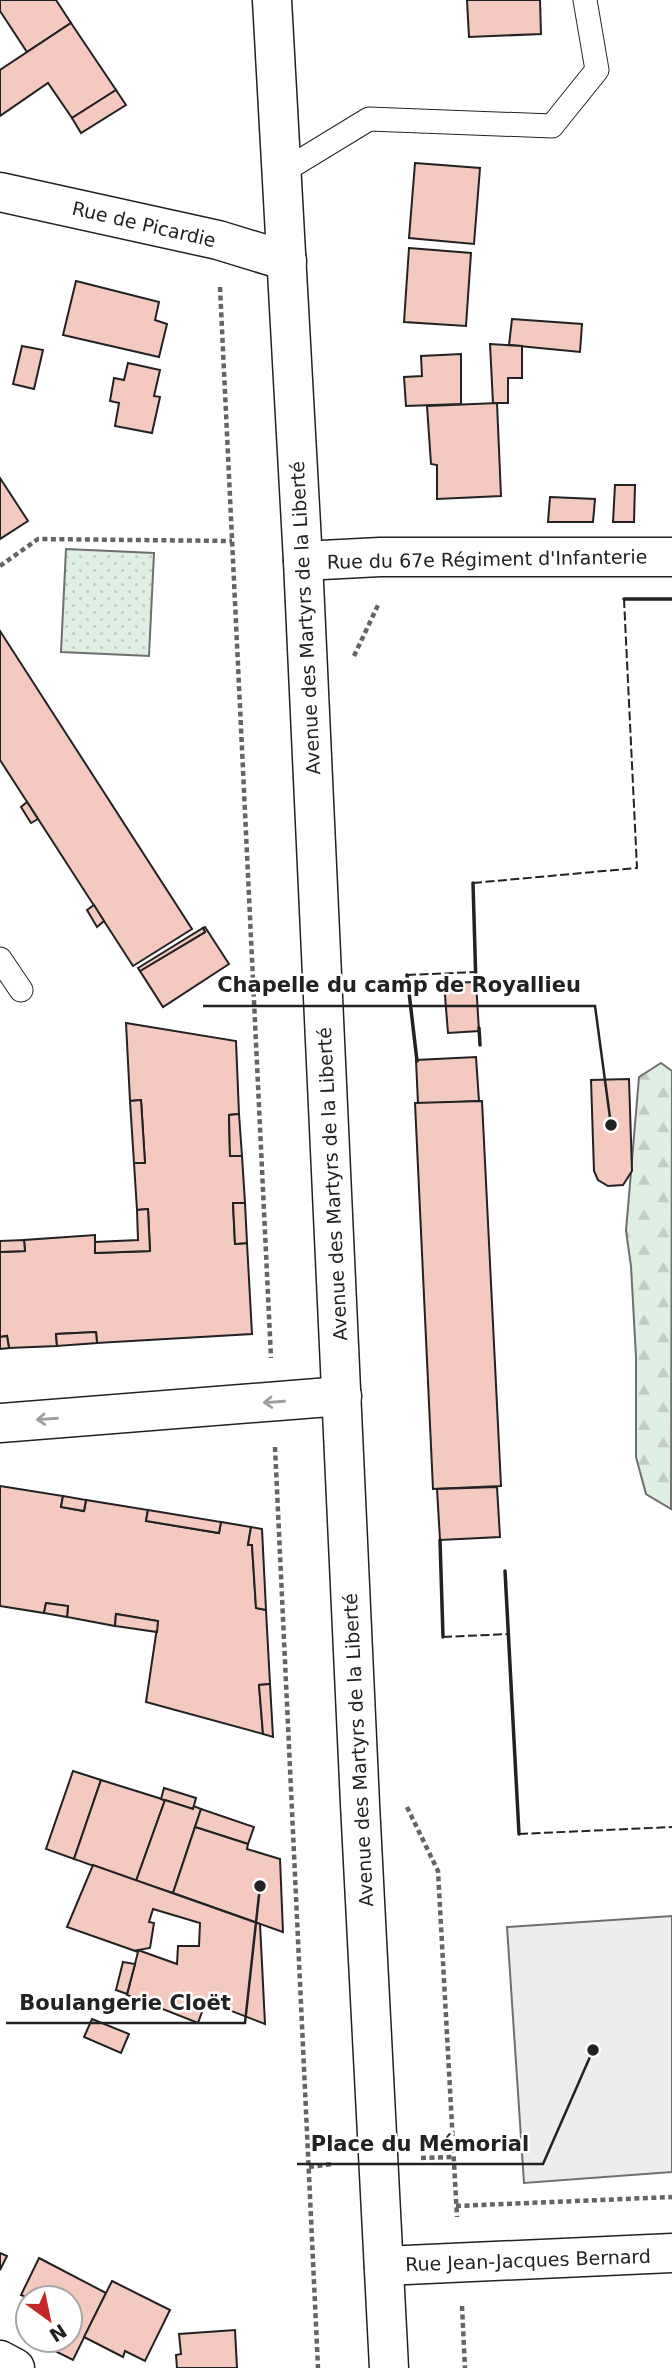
<svg xmlns="http://www.w3.org/2000/svg" width="672" height="2368" viewBox="0 0 672 2368" font-family="'DejaVu Sans',sans-serif">
	<style>
		.forest { fill: url(#forest-firs); stroke: #6f6f6f; stroke-width: 2 }
		.park { fill: url(#park-dots); stroke: #6f6f6f; stroke-width: 2 }
		.parking { fill: #ededed; stroke: #6f6f6f; stroke-width: 2 }
		.building { fill: #f3c9c0; stroke: #222; stroke-width: 2; fill-rule: evenodd }
		.lines { fill: none; stroke-linecap: round; stroke-linejoin: round }
		.lane-casing { stroke: #222; stroke-width: 25 }
		.street-casing { stroke: #222; stroke-width: 41 }
		.secondary-casing { stroke: #222; stroke-width: 41 }
		.path { stroke: #646464; stroke-width: 4.5; stroke-dasharray: 5 3.5; stroke-linecap: butt }
		.lane { stroke: #fff; stroke-width: 23 }
		.street { stroke: #fff; stroke-width: 38 }
		.secondary { stroke: #fff; stroke-width: 38 }
		.fence { stroke: #222; stroke-width: 2; stroke-dasharray: 9 3.5; stroke-linecap: butt }
		.wall { stroke: #222; stroke-width: 3.5 }
		.oneway { stroke: #9c9c9c }
		.labels { text-anchor: middle; dominant-baseline: central; stroke-width: 5; stroke-linejoin: round; paint-order: stroke }
		.street-label { font-size: 19px; fill: #222; stroke: #fff }
		.leader { fill: none; stroke: #222; stroke-width: 2.5 }
		.callout-dot { fill: #222; stroke: #fff; stroke-width: 2.5 }
		.callout-label { font-size: 21px; text-anchor: middle; font-weight: bold; fill: #222; stroke: #fff; stroke-width: 5; stroke-linejoin: round; paint-order: stroke }
	</style>
	<defs>
		<pattern id="forest-firs" width="22" height="20" patternUnits="userSpaceOnUse" patternTransform="scale(1.75)"><rect width="22" height="20" fill="#e0efe3"/><path d="M5 1l3.5 6h-7zM16 11l3.5 6h-7z" fill="#c0cdc2"/></pattern>
		<pattern id="park-dots" width="8" height="8" patternUnits="userSpaceOnUse" patternTransform="scale(1.75)"><rect width="8" height="8" fill="#e0efe3"/><path d="M2 2h.1M6 6h.1" fill="none" stroke="#c0cdc2" stroke-width="1.8" stroke-linecap="round"/></pattern>
	</defs>
	<rect width="100%" height="100%" fill="#fff"/>
	<!-- forest -->
	<path class="forest" d="M661,1063L672,1071L671,1509L646,1494L636,1457V1357L631,1266L626,1231L639,1077Z"/>
	<!-- park -->
	<path class="park" d="M66,549L154,553L149,656L61,652Z"/>
	<!-- parking -->
	<path class="parking" d="M672,1916V2172L524,2183L507,1927Z"/>
	<!-- building -->
	<g class="building">
		<path d="M0,0H56L71,23L27,52L0,11Z"/>
		<path d="M467,0H540L541,34L469,37Z"/>
		<path d="M71,23L116,90L72,118L48,83L0,116V70Z"/>
		<path d="M116,90L126,105L81,133L72,118Z"/>
		<path d="M415,163L480,168L474,244L409,238Z"/>
		<path d="M409,248L471,253L466,326L404,322Z"/>
		<path d="M76,281L159,302L155,320L167,324L159,357L63,335Z"/>
		<path d="M512,319L582,324L580,352L509,345Z"/>
		<path d="M490,344L522,346V378H508V403H493Z"/>
		<path d="M22,346L43,350L34,389L13,384Z"/>
		<path d="M461,354V404L406,406L404,377L422,376L421,356Z"/>
		<path d="M128,363L160,370L154,396L160,397L152,433L115,426L119,403L110,401L114,378L124,380Z"/>
		<path d="M497,403L501,496L437,499V465L431,464L427,406Z"/>
		<path d="M0,478L28,521L0,539Z"/>
		<path d="M615,485H635L634,522H613Z"/>
		<path d="M550,497L595,499L593,522H548Z"/>
		<path d="M0,631L192,929L133,966L0,760Z"/>
		<path d="M27,802L38,819L31,823L21,807Z"/>
		<path d="M94,905L104,921L97,927L87,910Z"/>
		<path d="M205,927L229,964L163,1007L140,971L205,932L203,928Z"/>
		<path d="M203,928L205,932L140,971L138,968Z"/>
		<path d="M476,982L479,1031L448,1033L444,983Z"/>
		<path d="M126,1023L236,1041L239,1114L229,1115L230,1156H242L245,1203H233L235,1244L247,1243L252,1334L97,1343L96,1332L56,1334L57,1346L9,1348L7,1336L0,1337V1252L25,1251L24,1240L95,1235V1253L150,1251L148,1209L137,1210L134,1163H145L141,1100L130,1101Z"/>
		<path d="M476,1057L479,1101L418,1104L416,1060Z"/>
		<path d="M629,1079L632,1171L623,1185L608,1186L598,1180L594,1171L591,1080Z"/>
		<path d="M141,1100L145,1163H134L130,1101Z"/>
		<path d="M482,1101L501,1486L433,1489L415,1103Z"/>
		<path d="M239,1114L242,1156H230L229,1115Z"/>
		<path d="M233,1203H245L247,1243L235,1244Z"/>
		<path d="M148,1209L150,1251L95,1253V1242L138,1240L137,1210Z"/>
		<path d="M24,1240L25,1251L0,1252V1241Z"/>
		<path d="M96,1332L97,1343L57,1346L56,1334Z"/>
		<path d="M7,1336L9,1348L0,1349V1337Z"/>
		<path d="M0,1486L63,1496L61,1507L84,1511L86,1500L148,1510L146,1521L219,1533L221,1522L251,1527L248,1545H252L256,1608L266,1610L270,1684L259,1685L263,1734L146,1702L158,1621L116,1614L115,1626L67,1617L68,1606L46,1603L44,1613L0,1606Z"/>
		<path d="M497,1487L500,1537L440,1540L437,1489Z"/>
		<path d="M63,1496L86,1500L84,1511L61,1507Z"/>
		<path d="M148,1510L221,1522L219,1533L146,1521Z"/>
		<path d="M251,1527L262,1529L266,1610L256,1608L252,1545H248Z"/>
		<path d="M46,1603L68,1606L67,1617L44,1613Z"/>
		<path d="M116,1614L158,1621L157,1632L115,1626Z"/>
		<path d="M270,1684L273,1737L263,1734L259,1685Z"/>
		<path d="M73,1771L101,1780L74,1859L46,1849Z"/>
		<path d="M101,1780L165,1800L136,1881L74,1859Z"/>
		<path d="M164,1788L196,1798L193,1809L161,1799Z"/>
		<path d="M165,1800L193,1809L194,1806L201,1809L173,1893L136,1881Z"/>
		<path d="M201,1809L254,1827L248,1844L195,1827Z"/>
		<path d="M195,1827L248,1844L247,1849L280,1859L283,1932L173,1893Z"/>
		<path d="M93,1865L260,1924L265,2024L206,2001L198,2023L127,1995L138,1952L67,1927ZM153,1909L200,1923L199,1946H178L177,1964L138,1950L150,1948L154,1923L149,1922Z"/>
		<path d="M123,1962L135,1964L127,1994L116,1990Z"/>
		<path d="M92,2019L129,2034L121,2053L84,2037Z"/>
		<path d="M0,2253L7,2256L0,2270Z"/>
		<path d="M39,2258L106,2293L73,2360L35,2341L70,2340V2298H28L21,2295Z"/>
		<path d="M112,2281L170,2310L145,2361L125,2351L123,2357L84,2337Z"/>
		<path d="M235,2330L237,2368H177L176,2355L181,2354L179,2334Z"/>
	</g>
	<g class="lines">
		<defs>
			<g id="lane">
				<path d="M282,172L369,119L552,126L597,70L585,0"/>
				<path d="M0,959L21,990"/>
			</g>
			<g id="street">
				<path d="M0,192L218,240L287,261"/>
				<path d="M303,561L380,557H672"/>
				<path d="M0,1423L342,1396"/>
				<path d="M384,2266L672,2253"/>
				<path d="M0,2360L15,2368"/>
			</g>
			<path id="secondary" d="M272,0L303,561L360,1804L389,2368"/>
		</defs>
		<!-- lane casing -->
		<use href="#lane" class="lane-casing"/>
		<!-- street casing -->
		<use href="#street" class="street-casing"/>
		<!-- secondary casing -->
		<use href="#secondary" class="secondary-casing"/>
		<!-- path -->
		<g class="path">
			<path d="M220,287L271,1358"/>
			<path d="M0,566L38,539L232,541"/>
			<path d="M354,656L379,603"/>
			<path d="M275,1447L318,2368"/>
			<path d="M407,1807L438,1871L457,2217"/>
			<path d="M421,2158L452,2157"/>
			<path d="M309,2167L332,2164"/>
			<path d="M456,2206L672,2197"/>
			<path d="M462,2306L465,2368"/>
		</g>
		<!-- lane -->
		<use href="#lane" class="lane"/>
		<!-- street -->
		<use href="#street" class="street"/>
		<!-- secondary -->
		<use href="#secondary" class="secondary"/>
		<!-- fence -->
		<g class="fence">
			<path d="M473,883L637,868L624,599"/>
			<path d="M407,975L477,972"/>
			<path d="M443,1637L509,1634"/>
			<path d="M519,1834L672,1827"/>
		</g>
		<!-- wall -->
		<g class="wall">
			<path d="M624,599H672"/>
			<path d="M473,883L476,986"/>
			<path d="M407,975L417,1061"/>
			<path d="M479,1028L480,1045"/>
			<path d="M440,1540L443,1637"/>
			<path d="M505,1571L519,1834"/>
		</g>
	</g>
	<!-- one-way arrows -->
	<defs><path id="oneway-shaft" d="M-6 0H5M1.5-3L5.5 0L1.5 3" fill="none" stroke-width="1.6" stroke-linecap="round" stroke-linejoin="round" transform="scale(1.75)"/></defs>
	<g class="oneway">
		<use href="#oneway-shaft" transform="translate(274 1402) rotate(176)"/>
		<use href="#oneway-shaft" transform="translate(47 1419) rotate(176)"/>
	</g>
	<g class="labels">
		<!-- street labels -->
		<g class="street-label">
			<text transform="translate(144 224) rotate(13)">Rue de Picardie</text>
			<text transform="translate(487 559) rotate(-1)">Rue du 67e Régiment d'Infanterie</text>
			<text transform="translate(305 618) rotate(-93)">Avenue des Martyrs de la Liberté</text>
			<text transform="translate(332 1184) rotate(-93)">Avenue des Martyrs de la Liberté</text>
			<text transform="translate(358 1750) rotate(-93)">Avenue des Martyrs de la Liberté</text>
			<text transform="translate(528 2260) rotate(-2)">Rue Jean-Jacques Bernard</text>
		</g>
	</g>
	<!-- callouts -->
	<path class="leader" d="M611 1125L595 1006H203M260 1886L245 2023H6M593 2050L543 2164H297"/>
	<g class="callout-dot">
		<circle cx="611" cy="1125" r="7"/>
		<circle cx="260" cy="1886" r="7"/>
		<circle cx="593" cy="2050" r="7"/>
	</g>
	<g class="callout-label">
		<text x="399" y="992">Chapelle du camp de Royallieu</text>
		<text x="125" y="2010">Boulangerie Cloët</text>
		<text x="420" y="2151">Place du Mémorial</text>
	</g>
	<!-- north arrow -->
	<g transform="translate(49 2319) rotate(147)"><circle r="33" fill="#ffffff" stroke="#a7a7a7" stroke-width="2"/>
	<path d="M0-5L12 26L0 18L-12 26Z" fill="#c62828"/>
	<text y="-10" font-size="19" font-weight="bold" text-anchor="middle" fill="#222222">N</text>
	</g>
</svg>
